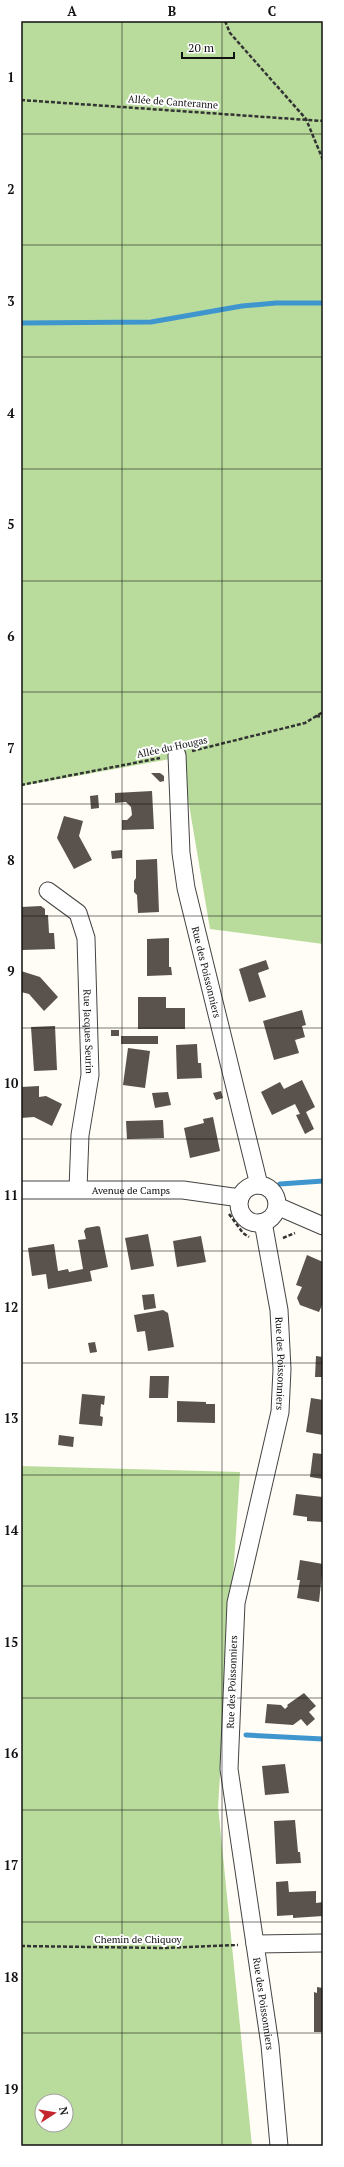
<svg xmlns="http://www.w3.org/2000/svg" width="344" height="2167" viewBox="0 0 344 2167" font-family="'PT Serif',serif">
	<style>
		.forest { fill: #b9dc9c; fill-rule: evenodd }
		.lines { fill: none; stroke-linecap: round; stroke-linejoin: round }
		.stream { stroke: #3f96cf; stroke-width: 5 }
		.building { fill: #5a524d }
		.minor-casing { stroke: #444; stroke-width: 19 }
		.path { stroke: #333; stroke-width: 2.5; stroke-dasharray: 4 2; stroke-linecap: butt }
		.minor { stroke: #fff; stroke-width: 17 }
		.grid { fill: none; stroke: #111; stroke-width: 1; stroke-opacity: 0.55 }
		.labels { text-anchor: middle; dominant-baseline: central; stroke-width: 4; stroke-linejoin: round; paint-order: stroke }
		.street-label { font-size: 10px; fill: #111; stroke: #fff }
		.neatline { fill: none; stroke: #111; stroke-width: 1.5 }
		.grid-label { font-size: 13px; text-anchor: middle; font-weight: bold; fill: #111 }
	</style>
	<rect width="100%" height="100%" fill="#fffdf5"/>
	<!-- forest -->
	<g class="forest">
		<path d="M21,21H323V944L210,929L181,757L21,786Z"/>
		<path d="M21,1466L240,1472L218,1806L252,2146H21ZM42,2101H66V2125H42Z"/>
	</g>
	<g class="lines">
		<!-- stream -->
		<g class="stream">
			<path d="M21,323L151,322L242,306L276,303H323"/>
			<path d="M280,1184L323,1181"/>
			<path d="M246,1735L323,1739"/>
		</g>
	</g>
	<!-- building -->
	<g class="building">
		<path d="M151,773H160L164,776V781L160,782Z"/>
		<path d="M152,791L154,829L122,830V820H127L132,815L131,807L126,802L115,803V793Z"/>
		<path d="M98,795L99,808L91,809L90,796Z"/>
		<path d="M64,816L83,821L79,836L92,860L74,869L57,838Z"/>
		<path d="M122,850V858L112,859L111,851Z"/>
		<path d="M157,859L159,912L138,913L137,895L134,892V881L136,878V860Z"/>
		<path d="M41,906L45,909V915H48L49,933H54L55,949L22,950L21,907Z"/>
		<path d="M169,938V967H171L172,975L147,976V939Z"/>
		<path d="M266,960L269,969L258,973L266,997L249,1002L239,969Z"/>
		<path d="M21,971L40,977L58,997L44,1011L29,994L21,992Z"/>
		<path d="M138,997H166V1008H185V1029H138Z"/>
		<path d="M302,1010L306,1025L302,1026L305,1037L295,1040L299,1053L274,1060L263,1021Z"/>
		<path d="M55,1026L57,1070L34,1071L31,1027Z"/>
		<rect x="111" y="1030" width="8" height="6"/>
		<rect x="121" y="1036" width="37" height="8"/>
		<path d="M197,1044L198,1063H201L202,1078L177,1079L176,1045Z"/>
		<path d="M128,1048L150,1051L145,1088L123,1085Z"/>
		<path d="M302,1080L315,1107L306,1112L314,1129L305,1134L296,1115L300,1114L295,1104L272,1115L261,1092L280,1082L284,1089Z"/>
		<path d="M39,1086V1097L46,1096L62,1104L52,1126L34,1117L21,1118V1087Z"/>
		<path d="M221,1091L223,1098L216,1100L213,1093Z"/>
		<path d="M168,1092L171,1105L155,1108L152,1093Z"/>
		<path d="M213,1117L220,1151L190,1158L184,1128L204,1123L203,1119Z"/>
		<path d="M163,1120L164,1138L127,1139L126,1121Z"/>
		<path d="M98,1226L100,1227L108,1267L90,1271L92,1281L48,1289L46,1274L32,1276L28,1248L54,1244L58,1271L68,1269L69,1272L83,1269L78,1240L86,1239L84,1231L86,1228Z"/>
		<path d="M148,1234L154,1266L131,1270L125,1238Z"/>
		<path d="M201,1236L206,1262L177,1267L173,1241Z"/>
		<path d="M307,1255L323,1262V1303L319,1312L300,1305L297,1298L302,1287L296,1285Z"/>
		<path d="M154,1294L156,1308L144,1310L142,1295Z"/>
		<path d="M163,1310L168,1313L174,1347L148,1351L145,1331L137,1332L134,1315Z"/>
		<path d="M95,1342L97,1352L90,1353L88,1343Z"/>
		<path d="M316,1356L323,1357V1377H315Z"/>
		<path d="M150,1376H169L168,1398H149Z"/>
		<path d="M82,1394L105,1396L104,1405L101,1404L100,1416L103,1417L102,1426L79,1424Z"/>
		<path d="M311,1398L323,1400V1435L306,1432Z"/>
		<path d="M177,1401L206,1402V1404H215V1423L177,1422Z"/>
		<path d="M59,1435L74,1437L73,1447L58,1445Z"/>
		<path d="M313,1453L323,1454V1479L310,1477Z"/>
		<path d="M296,1494L323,1497V1522L307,1521V1517L293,1515Z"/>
		<path d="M300,1560L323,1564L319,1602L297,1598L300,1580H297Z"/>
		<path d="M304,1693L316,1706L309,1712L315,1719L307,1726L301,1719L293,1725L265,1723L267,1704L281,1705L285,1709L288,1706L287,1705Z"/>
		<path d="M285,1764L289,1793L265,1795L262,1766Z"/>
		<path d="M295,1820L298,1852H300L301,1863L276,1864L274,1821Z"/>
		<path d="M288,1881L289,1892L316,1891V1903L323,1902V1916L293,1918V1915L277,1916L276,1882Z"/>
		<path d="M317,1987L323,1988V2032H314V1992L317,1993Z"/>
	</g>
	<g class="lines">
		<defs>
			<g id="minor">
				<path id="s1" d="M177,755L181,853L186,888L259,1185"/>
				<path id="s2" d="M48,891L78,913L86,938L90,1075L80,1135L78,1189"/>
				<circle cx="258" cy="1204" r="19"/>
				<path id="s3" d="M21,1190H183L240,1198"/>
				<path d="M277,1206L323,1226"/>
				<path id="s4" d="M263,1222L279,1310L282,1369L280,1412L236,1603L229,1769L270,2045L279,2146"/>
				<path d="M255,1944L323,1943"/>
			</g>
		</defs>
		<!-- minor casing -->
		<use href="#minor" class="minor-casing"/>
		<!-- path -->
		<g class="path">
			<path d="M225,21L230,33L306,119L323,160"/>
			<path d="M21,100L323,121"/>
			<path d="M316,716L323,717"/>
			<path d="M192,751L305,723L323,712"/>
			<path d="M21,785L160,758"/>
			<path d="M229,1214L243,1233L249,1237"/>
			<path d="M283,1238L295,1233"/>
			<path d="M21,1946L164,1948L238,1945"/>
		</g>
		<!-- minor -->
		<use href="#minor" class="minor"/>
	</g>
	<!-- grid -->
	<path class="grid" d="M122,21V2146M222,21V2146M21,134H323M21,245H323M21,357H323M21,469H323M21,581H323M21,692H323M21,804H323M21,916H323M21,1028H323M21,1139H323M21,1251H323M21,1363H323M21,1475H323M21,1586H323M21,1698H323M21,1810H323M21,1922H323M21,2033H323"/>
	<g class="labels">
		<!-- street labels -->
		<g class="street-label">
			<text transform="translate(173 102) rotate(4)">Allée de Canteranne</text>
			<text transform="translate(172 747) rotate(-12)">Allée du Hougas</text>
			<text stroke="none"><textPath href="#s1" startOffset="220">Rue des Poissonniers</textPath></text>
			<text stroke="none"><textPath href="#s2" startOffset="157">Rue Jacques Seurin</textPath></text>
			<text stroke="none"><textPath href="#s3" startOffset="110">Avenue de Camps</textPath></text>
			<text stroke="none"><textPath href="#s4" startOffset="143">Rue des Poissonniers</textPath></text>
			<text transform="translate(232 1682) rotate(-88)">Rue des Poissonniers</text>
			<text x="138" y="1939">Chemin de Chiquoy</text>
			<text stroke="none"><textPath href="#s4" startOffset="791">Rue des Poissonniers</textPath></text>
		</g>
	</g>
	<!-- border -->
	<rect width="344" height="2167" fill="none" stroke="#ffffff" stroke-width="44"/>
	<!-- north arrow -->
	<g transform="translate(54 2113) rotate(78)"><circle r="19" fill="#ffffff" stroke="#a0a0a0"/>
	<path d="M0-3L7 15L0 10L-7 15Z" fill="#c4262e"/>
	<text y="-6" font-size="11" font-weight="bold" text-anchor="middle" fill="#111111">N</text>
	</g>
	<!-- scale -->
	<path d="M182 52v6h52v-6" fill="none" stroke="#111111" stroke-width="2"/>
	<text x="188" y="52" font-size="12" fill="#111111" stroke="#ffffff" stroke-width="3" paint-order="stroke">20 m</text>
	<rect x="22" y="22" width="300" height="2123" class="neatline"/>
	<g class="grid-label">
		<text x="72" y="16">A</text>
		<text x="172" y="16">B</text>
		<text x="272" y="16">C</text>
		<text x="11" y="82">1</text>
		<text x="11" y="194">2</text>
		<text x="11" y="306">3</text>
		<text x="11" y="418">4</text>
		<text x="11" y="529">5</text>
		<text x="11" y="641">6</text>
		<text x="11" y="753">7</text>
		<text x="11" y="865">8</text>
		<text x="11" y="976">9</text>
		<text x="11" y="1088">10</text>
		<text x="11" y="1200">11</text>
		<text x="11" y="1312">12</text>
		<text x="11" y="1423">13</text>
		<text x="11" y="1535">14</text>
		<text x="11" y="1647">15</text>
		<text x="11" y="1758">16</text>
		<text x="11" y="1870">17</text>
		<text x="11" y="1982">18</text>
		<text x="11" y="2094">19</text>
	</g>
</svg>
